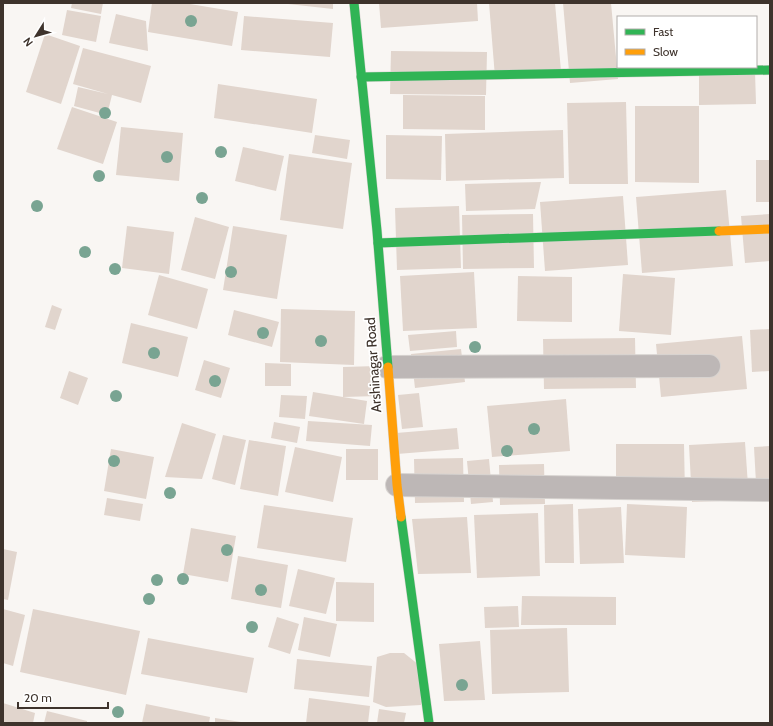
<svg xmlns="http://www.w3.org/2000/svg" width="773" height="726" viewBox="0 0 773 726" font-family="Cabin,sans-serif">
	<style>
		.building { fill: #e1d5cd }
		.lines { fill: none; stroke-linecap: round; stroke-linejoin: round }
		.street-casing { stroke: #d7d3d0; stroke-width: 24 }
		.fast-casing { stroke: #d7d3d0; stroke-width: 10 }
		.slow-casing { stroke: #d7d3d0; stroke-width: 10 }
		.street { stroke: #bdb7b6; stroke-width: 22 }
		.fast { stroke: #30b455; stroke-width: 9 }
		.slow { stroke: #ff9f0a; stroke-width: 9 }
		.tree { fill: #79a492 }
		.labels { text-anchor: middle; dominant-baseline: central; stroke-width: 3.5; stroke-linejoin: round; paint-order: stroke }
		.street-label { font-size: 14px; fill: #3e332c; stroke: #fff }
	</style>
	<rect width="100%" height="100%" fill="#f9f6f3"/>
	<!-- building -->
	<g class="building">
		<path d="M72,3H103L101,14L71,8Z"/>
		<path d="M152,3H184L238,12L232,46L148,32Z"/>
		<path d="M288,3H333V9L288,4Z"/>
		<path d="M379,3H477L478,21L381,28Z"/>
		<path d="M489,3H555L561,71L495,77Z"/>
		<path d="M563,3H611L618,79L570,83Z"/>
		<path d="M67,10L101,16L96,42L62,35Z"/>
		<path d="M116,14L146,21L148,51L109,43Z"/>
		<path d="M244,16L333,23L330,57L241,50Z"/>
		<path d="M45,34L80,46L61,104L26,92Z"/>
		<path d="M83,48L151,66L141,103L112,95L107,115L74,106L78,87L108,94L73,84Z"/>
		<path d="M391,51L487,52L486,95L390,94Z"/>
		<path d="M755,71L756,104L699,105V72Z"/>
		<path d="M218,84L317,99L312,133L214,118Z"/>
		<path d="M403,95L485,96V130L403,129Z"/>
		<path d="M626,102L628,184H569L567,103Z"/>
		<path d="M635,106H699V183L635,182Z"/>
		<path d="M72,107L117,122L103,164L57,149Z"/>
		<path d="M121,127L183,133L179,181L116,175Z"/>
		<path d="M563,130L564,178L446,181L445,134Z"/>
		<path d="M315,135L350,140L347,159L312,153Z"/>
		<path d="M386,135L442,136L441,180L386,179Z"/>
		<path d="M243,147L284,156L276,191L235,181Z"/>
		<path d="M289,154L352,163L343,229L280,220Z"/>
		<rect x="756" y="160" width="14" height="42"/>
		<path d="M541,182L535,209L466,211L465,184Z"/>
		<path d="M726,190L733,266L642,273L636,197Z"/>
		<path d="M623,196L628,265L545,271L540,202Z"/>
		<path d="M459,206L461,268L397,270L395,208Z"/>
		<path d="M533,214L534,268L463,269L462,215Z"/>
		<path d="M770,214V261L745,263L741,216Z"/>
		<path d="M195,217L229,227L215,279L181,270Z"/>
		<path d="M127,226L174,232L169,274L122,268Z"/>
		<path d="M233,226L287,235L277,299L223,290Z"/>
		<path d="M474,272L477,328L403,331L400,276Z"/>
		<path d="M623,274L675,278L671,335L619,331Z"/>
		<path d="M159,275L208,289L197,329L148,315Z"/>
		<path d="M518,276L572,277V322L517,321Z"/>
		<path d="M52,305L62,309L55,330L45,327Z"/>
		<path d="M281,309L355,311L354,365L280,362Z"/>
		<path d="M234,310L279,322L272,347L228,335Z"/>
		<path d="M131,323L188,337L178,377L122,363Z"/>
		<path d="M770,329V371L752,372L750,330Z"/>
		<path d="M456,331L457,347L410,351L408,335Z"/>
		<path d="M742,336L747,389L661,397L656,344Z"/>
		<path d="M635,338L636,388L544,389L543,339Z"/>
		<path d="M461,349L465,382L415,388L411,354Z"/>
		<path d="M204,360L230,368L221,398L195,390Z"/>
		<path d="M265,363L291,364V386H265Z"/>
		<path d="M377,366L378,396L343,397V367Z"/>
		<path d="M69,371L88,378L78,405L60,398Z"/>
		<path d="M313,392L367,401L364,424L309,416Z"/>
		<path d="M419,393L423,427L402,429L398,395Z"/>
		<path d="M281,395L307,396L305,419L279,417Z"/>
		<path d="M566,399L570,451L492,457L487,406Z"/>
		<path d="M308,421L372,425L370,446L306,441Z"/>
		<path d="M274,422L300,427L297,443L271,438Z"/>
		<path d="M182,423L216,434L202,479L165,477Z"/>
		<path d="M457,428L459,449L397,454L396,433Z"/>
		<path d="M223,435L246,440L235,485L212,479Z"/>
		<path d="M249,440L286,446L278,496L240,489Z"/>
		<path d="M745,442L749,500L692,502L689,445Z"/>
		<path d="M616,444H684L685,495H616Z"/>
		<path d="M770,446V500L757,501L754,447Z"/>
		<path d="M295,447L342,457L333,502L285,492Z"/>
		<path d="M111,449L154,457L146,499L104,491Z"/>
		<rect x="346" y="449" width="32" height="31"/>
		<path d="M463,458L464,502L415,503L414,459Z"/>
		<path d="M489,459L493,502L471,504L467,461Z"/>
		<path d="M544,464L545,504L500,505L499,465Z"/>
		<path d="M107,498L143,504L140,521L104,515Z"/>
		<path d="M573,504L574,563H545L544,505Z"/>
		<path d="M627,504L687,507L685,558L625,555Z"/>
		<path d="M264,505L353,518L346,562L257,548Z"/>
		<path d="M621,507L624,563L580,564L578,509Z"/>
		<path d="M538,513L540,576L477,578L474,515Z"/>
		<path d="M467,517L471,573L418,574L412,519Z"/>
		<path d="M191,528L236,536L228,582L183,574Z"/>
		<path d="M3,549L17,552L8,600L3,599Z"/>
		<path d="M238,556L288,565L281,608L231,599Z"/>
		<path d="M298,569L335,578L326,614L289,606Z"/>
		<path d="M336,582L374,583V622L336,621Z"/>
		<path d="M522,596L616,597V625H521Z"/>
		<path d="M518,606L519,627L485,628L484,607Z"/>
		<path d="M3,609L25,615L13,666L3,663Z"/>
		<path d="M33,609L140,631L126,695L20,672Z"/>
		<path d="M277,617L299,624L290,654L268,647Z"/>
		<path d="M304,617L337,624L330,657L298,650Z"/>
		<path d="M567,628L569,692L492,694L490,630Z"/>
		<path d="M148,638L254,658L247,693L141,674Z"/>
		<path d="M480,641L485,700L444,701L439,644Z"/>
		<path d="M390,653H404L419,665L421,705L386,707L373,702L377,657Z"/>
		<path d="M297,659L372,666L369,697L294,689Z"/>
		<path d="M309,698L370,706L368,723H306Z"/>
		<path d="M3,703L35,713L33,723H3Z"/>
		<path d="M146,704L210,717L209,723H142Z"/>
		<path d="M379,709L406,713L404,723H377Z"/>
		<path d="M47,711L87,721V723H44Z"/>
		<path d="M215,718L241,722V723H215Z"/>
	</g>
	<g class="lines">
		<defs>
			<g id="street">
				<path d="M387,367L709,366"/>
				<path d="M397,485L770,490"/>
			</g>
			<g id="fast">
				<path d="M354,3L377,231L388,367"/>
				<path d="M361,77L770,70"/>
				<path d="M378,243L719,231"/>
				<path d="M401,517L429,723"/>
			</g>
			<g id="slow">
				<path d="M719,231L770,229"/>
				<path d="M388,367L397,485L401,517"/>
			</g>
		</defs>
		<!-- street casing -->
		<use href="#street" class="street-casing"/>
		<!-- fast casing -->
		<use href="#fast" class="fast-casing"/>
		<!-- slow casing -->
		<use href="#slow" class="slow-casing"/>
		<!-- street -->
		<use href="#street" class="street"/>
		<!-- fast -->
		<use href="#fast" class="fast"/>
		<!-- slow -->
		<use href="#slow" class="slow"/>
	</g>
	<!-- trees -->
	<g class="tree">
		<circle cx="191" cy="21" r="6"/>
		<circle cx="105" cy="113" r="6"/>
		<circle cx="221" cy="152" r="6"/>
		<circle cx="167" cy="157" r="6"/>
		<circle cx="99" cy="176" r="6"/>
		<circle cx="202" cy="198" r="6"/>
		<circle cx="37" cy="206" r="6"/>
		<circle cx="85" cy="252" r="6"/>
		<circle cx="115" cy="269" r="6"/>
		<circle cx="231" cy="272" r="6"/>
		<circle cx="263" cy="333" r="6"/>
		<circle cx="321" cy="341" r="6"/>
		<circle cx="475" cy="347" r="6"/>
		<circle cx="154" cy="353" r="6"/>
		<circle cx="215" cy="381" r="6"/>
		<circle cx="116" cy="396" r="6"/>
		<circle cx="534" cy="429" r="6"/>
		<circle cx="507" cy="451" r="6"/>
		<circle cx="114" cy="461" r="6"/>
		<circle cx="170" cy="493" r="6"/>
		<circle cx="227" cy="550" r="6"/>
		<circle cx="183" cy="579" r="6"/>
		<circle cx="157" cy="580" r="6"/>
		<circle cx="261" cy="590" r="6"/>
		<circle cx="149" cy="599" r="6"/>
		<circle cx="252" cy="627" r="6"/>
		<circle cx="462" cy="685" r="6"/>
		<circle cx="118" cy="712" r="6"/>
	</g>
	<g class="labels">
		<!-- street labels -->
		<g class="street-label">
			<text transform="translate(373 365) rotate(-94)">Arshinagar Road</text>
		</g>
	</g>
	<!-- border -->
	<rect width="773" height="726" fill="none" stroke="#3e332c" stroke-width="8"/>
	<!-- legend -->
	<rect x="617" y="16" width="140" height="52" fill="#ffffff" stroke="#b2adab"/>
	<rect x="625" y="29" width="20" height="6" fill="#30b455" stroke="#b2adab"/>
	<text x="653" y="36" font-size="12" fill="#3e332c">Fast</text>
	<rect x="625" y="49" width="20" height="6" fill="#ff9f0a" stroke="#b2adab"/>
	<text x="653" y="56" font-size="12" fill="#3e332c">Slow</text>
	<!-- north arrow -->
	<g transform="translate(36 36) rotate(233)" stroke="#ffffff" stroke-width="3" paint-order="stroke">
	<path d="M0-3L7 15L0 10L-7 15Z" fill="#3e332c"/>
	<text y="-6" font-size="11" font-weight="bold" text-anchor="middle" fill="#3e332c">N</text>
	</g>
	<!-- scale -->
	<path d="M18 702v6h90v-6" fill="none" stroke="#3e332c" stroke-width="2"/>
	<text x="24" y="702" font-size="12" fill="#3e332c" stroke="#ffffff" stroke-width="3" paint-order="stroke">20 m</text>
</svg>
